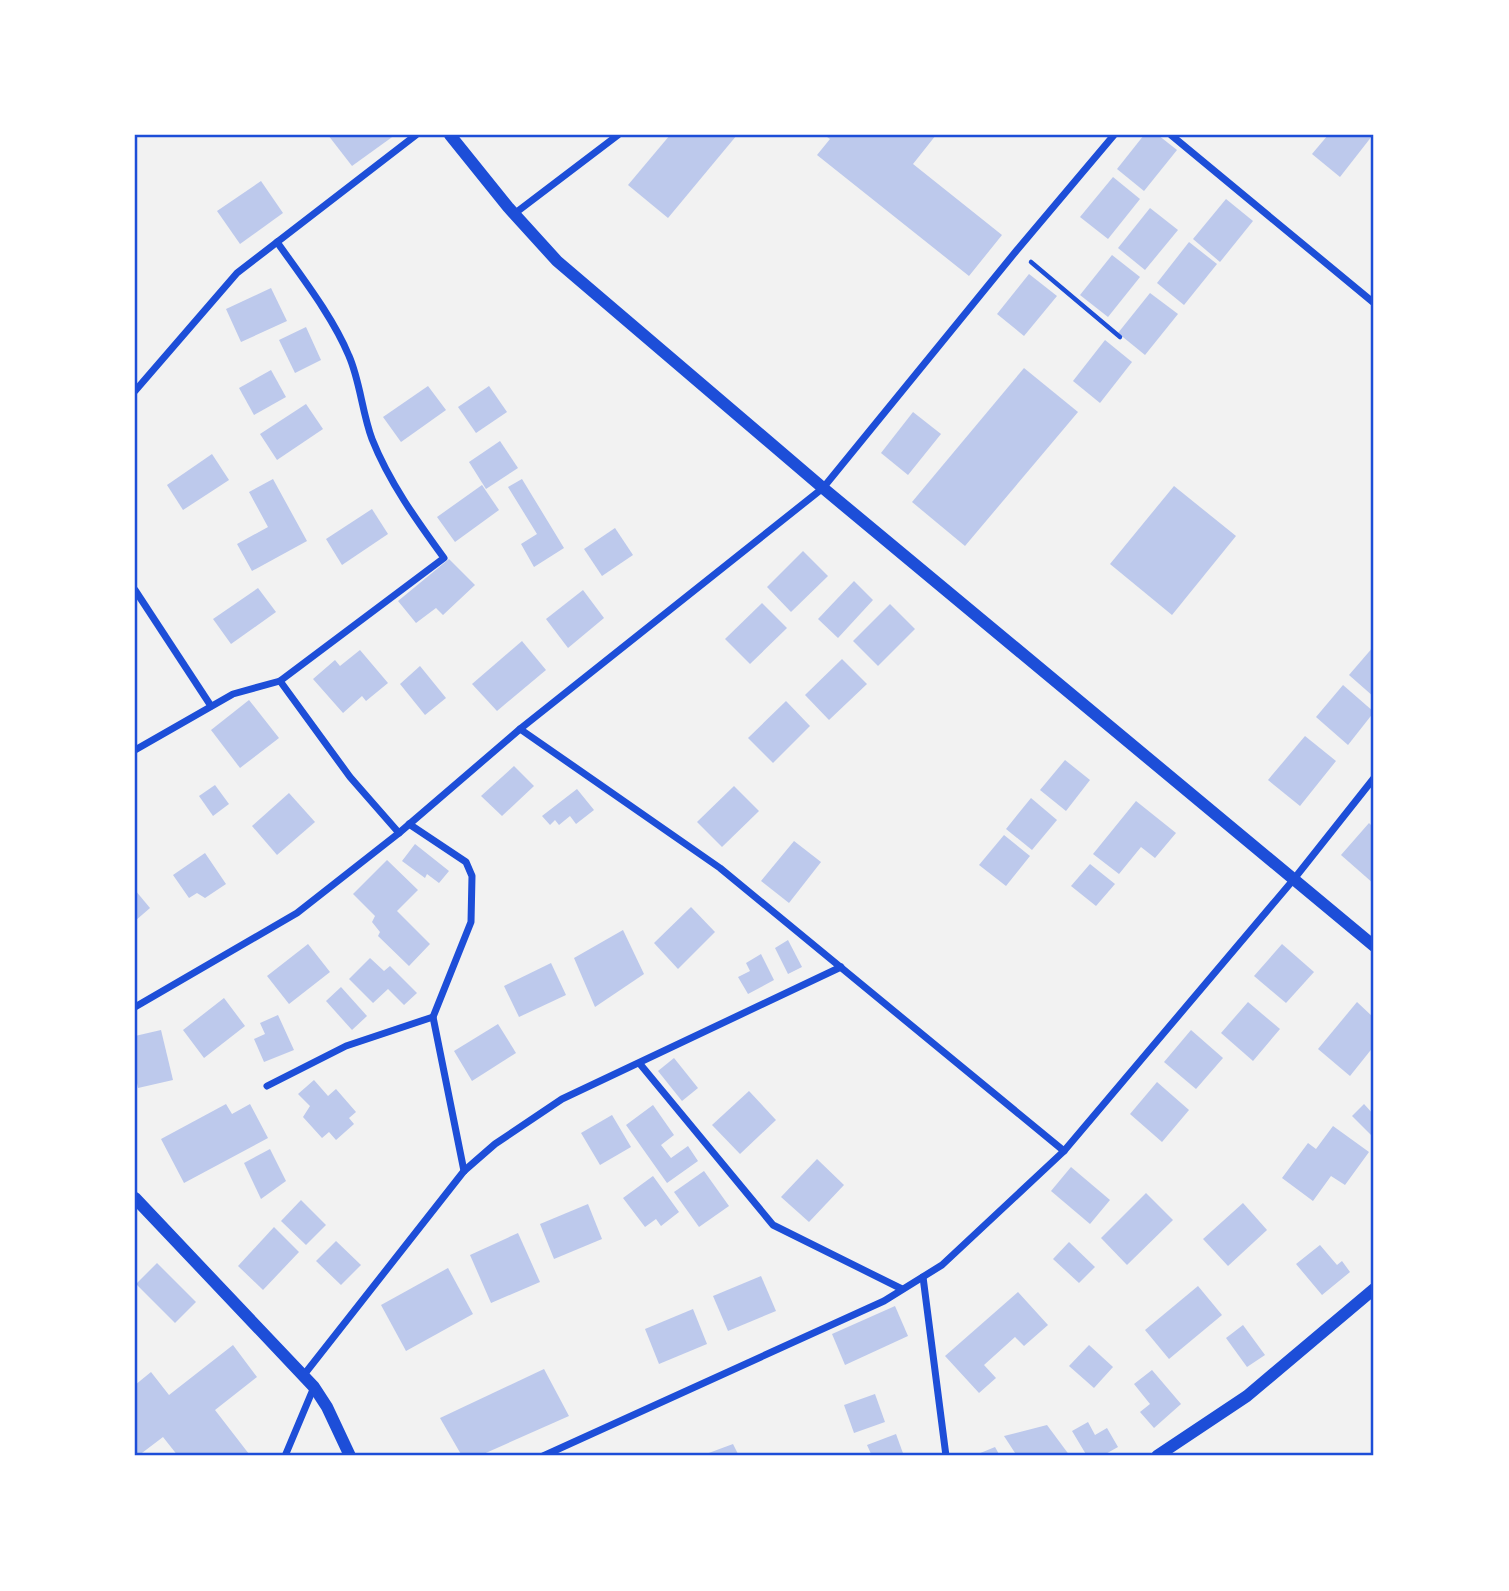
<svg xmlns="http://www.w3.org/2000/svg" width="1509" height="1591" viewBox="0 0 1509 1591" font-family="'DM Sans',sans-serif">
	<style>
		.building { fill: #bdc9ec }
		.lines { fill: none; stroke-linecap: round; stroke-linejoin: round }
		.path { stroke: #1d4ed8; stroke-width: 4.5 }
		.minor { stroke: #1d4ed8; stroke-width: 7 }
		.tertiary { stroke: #1d4ed8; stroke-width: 12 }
		.neatline { fill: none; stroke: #1d4ed8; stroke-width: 2.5 }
	</style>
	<rect width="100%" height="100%" fill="#f2f2f2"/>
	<!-- building -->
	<g class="building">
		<path d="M328,135H395L352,166Z"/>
		<path d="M670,135H737L668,218L628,185Z"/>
		<path d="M824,135H936L913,164L1002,235L969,276L817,155L830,139Z"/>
		<path d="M1144,135H1158L1177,150L1144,191L1117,169Z"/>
		<path d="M1328,135H1370L1372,136L1340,177L1312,154Z"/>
		<path d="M1113,177L1140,199L1108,239L1080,217Z"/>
		<path d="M261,181L283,213L240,244L217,211Z"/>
		<path d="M1226,199L1253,221L1220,262L1193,239Z"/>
		<path d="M1150,208L1178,230L1145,270L1118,248Z"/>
		<path d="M1189,242L1217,264L1184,305L1157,283Z"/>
		<path d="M1112,255L1140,277L1108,317L1080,295Z"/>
		<path d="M1029,274L1057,296L1024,336L997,314Z"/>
		<path d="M271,288L287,321L241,342L226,309Z"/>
		<path d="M1150,293L1178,314L1145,355L1118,333Z"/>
		<path d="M306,327L321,360L295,373L279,340Z"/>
		<path d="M1105,340L1132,362L1100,403L1073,381Z"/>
		<path d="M1024,368L1078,412L965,546L912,502Z"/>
		<path d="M271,370L286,397L254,415L239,388Z"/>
		<path d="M428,386L446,410L401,442L383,417Z"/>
		<path d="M489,386L507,412L476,433L458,407Z"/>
		<path d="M306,404L323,429L277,460L260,434Z"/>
		<path d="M913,412L941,434L908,475L881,453Z"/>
		<path d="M500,441L518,468L486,489L469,462Z"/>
		<path d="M212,454L229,480L183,510L167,485Z"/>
		<path d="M273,479L307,541L252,571L237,544L268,527L249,492Z"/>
		<path d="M522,479L564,548L534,567L521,544L537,534L508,487Z"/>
		<path d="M482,485L499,510L455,542L437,517Z"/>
		<path d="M1174,486L1236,536L1172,615L1110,564Z"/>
		<path d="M372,509L388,534L342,565L326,539Z"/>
		<path d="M615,528L633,555L602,576L584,549Z"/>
		<path d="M803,551L828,576L791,612L767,587Z"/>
		<path d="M449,559L475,585L443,615L436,608L416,623L398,601Z"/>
		<path d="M854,581L873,600L838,638L818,619Z"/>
		<path d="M258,588L276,612L231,644L213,619Z"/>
		<path d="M583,590L604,618L568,648L546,619Z"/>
		<path d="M762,603L787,628L750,664L725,639Z"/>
		<path d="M890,604L915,629L878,666L853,641Z"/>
		<path d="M522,641L546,670L497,711L472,684Z"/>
		<path d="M1374,646V697L1349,675Z"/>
		<path d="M360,650L388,683L366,701L362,696L343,713L313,679L335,660L340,666Z"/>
		<path d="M842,659L867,684L829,720L805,695Z"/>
		<path d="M420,666L446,698L425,715L400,684Z"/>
		<path d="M1343,685L1374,712L1348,745L1316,717Z"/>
		<path d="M249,700L279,738L240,768L211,730Z"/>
		<path d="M786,701L810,726L773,763L748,738Z"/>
		<path d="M1305,736L1336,761L1300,806L1268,780Z"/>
		<path d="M1065,760L1090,780L1066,811L1040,790Z"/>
		<path d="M514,766L534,786L502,816L481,796Z"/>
		<path d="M215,785L229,804L213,816L199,796Z"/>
		<path d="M734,786L759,811L722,847L697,822Z"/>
		<path d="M577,789L594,810L576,824L570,816L559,825L555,820L550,825L542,816Z"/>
		<path d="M289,793L315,822L277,855L252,826Z"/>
		<path d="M1031,798L1057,820L1032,850L1006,829Z"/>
		<path d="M1136,801L1176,833L1155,858L1141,847L1119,874L1093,854Z"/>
		<path d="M1369,823L1374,828V884L1341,855Z"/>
		<path d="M1004,835L1030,856L1006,886L979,865Z"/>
		<path d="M794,841L821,862L789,903L761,881Z"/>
		<path d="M415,844L449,871L439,883L427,874L425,878L402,861Z"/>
		<path d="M205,853L226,884L205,898L197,893L189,898L173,875Z"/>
		<path d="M387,860L418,890L397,911L430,944L409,966L378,936L380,932L372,922L375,916L353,894Z"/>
		<path d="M1090,864L1115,884L1096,906L1071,886Z"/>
		<path d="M135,890L150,908L135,921Z"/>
		<path d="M691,907L715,932L678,969L654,943Z"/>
		<path d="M623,930L644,974L595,1007L574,958Z"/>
		<path d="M788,940L802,967L788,974L775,948Z"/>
		<path d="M308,944L330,972L289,1004L267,976Z"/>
		<path d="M1282,944L1314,972L1286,1003L1254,976Z"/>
		<path d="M761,954L774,980L748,994L738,977L750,971L746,963Z"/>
		<path d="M370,958L384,971L390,966L417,993L404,1005L388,989L373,1003L349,979Z"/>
		<path d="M551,963L566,995L519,1017L504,986Z"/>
		<path d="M341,987L367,1016L352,1030L326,1001Z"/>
		<path d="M224,998L245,1026L204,1058L183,1030Z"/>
		<path d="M1248,1002L1280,1029L1253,1061L1221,1033Z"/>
		<path d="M1357,1002L1374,1018V1046L1350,1076L1318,1049Z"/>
		<path d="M278,1015L294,1050L264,1062L254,1039L265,1034L260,1023Z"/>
		<path d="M498,1024L516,1053L472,1081L454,1051Z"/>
		<path d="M161,1030L173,1080L138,1088L135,1073V1036Z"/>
		<path d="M1191,1030L1223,1058L1196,1089L1164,1062Z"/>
		<path d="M674,1058L698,1088L682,1101L658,1071Z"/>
		<path d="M314,1080L328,1096L336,1089L356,1112L349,1118L354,1124L336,1140L329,1132L322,1138L303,1117L310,1106L298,1094Z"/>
		<path d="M1157,1082L1189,1110L1162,1142L1130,1114Z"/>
		<path d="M749,1091L776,1120L740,1154L712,1125Z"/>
		<path d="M226,1104L232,1114L250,1104L268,1138L184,1183L161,1139Z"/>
		<path d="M1364,1104L1374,1115V1138L1352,1116Z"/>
		<path d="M653,1105L674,1135L661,1145L671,1158L688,1146L698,1161L667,1183L626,1125Z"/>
		<path d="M612,1115L631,1147L600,1165L581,1133Z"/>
		<path d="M1333,1126L1369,1152L1345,1185L1331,1176L1313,1201L1282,1178L1308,1143L1316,1149Z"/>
		<path d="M270,1149L286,1181L261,1199L244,1163Z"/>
		<path d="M817,1159L844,1185L809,1222L781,1197Z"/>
		<path d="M1071,1167L1110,1200L1090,1224L1051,1191Z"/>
		<path d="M704,1171L729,1206L699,1227L674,1192Z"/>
		<path d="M653,1176L679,1212L661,1226L656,1219L645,1227L623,1198Z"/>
		<path d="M1146,1193L1173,1220L1127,1265L1101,1238Z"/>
		<path d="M301,1200L326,1225L306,1245L281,1221Z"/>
		<path d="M1243,1203L1267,1230L1228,1266L1203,1239Z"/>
		<path d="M588,1204L602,1239L554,1259L540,1224Z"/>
		<path d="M274,1227L299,1252L263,1290L238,1266Z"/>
		<path d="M518,1233L540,1282L491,1303L470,1255Z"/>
		<path d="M336,1241L361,1265L341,1285L316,1261Z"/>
		<path d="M1069,1242L1095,1267L1079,1283L1053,1259Z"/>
		<path d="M1320,1245L1337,1265L1342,1261L1350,1272L1322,1295L1296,1264Z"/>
		<path d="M157,1263L196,1302L175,1323L136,1284Z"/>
		<path d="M448,1268L473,1314L406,1351L381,1305Z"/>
		<path d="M761,1276L776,1311L728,1331L713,1296Z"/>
		<path d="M1198,1286L1222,1315L1169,1359L1145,1330Z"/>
		<path d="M1018,1292L1048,1325L1024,1346L1015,1337L984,1365L996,1378L979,1393L945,1356Z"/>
		<path d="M895,1306L908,1336L845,1365L832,1334Z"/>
		<path d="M693,1309L707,1344L659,1364L645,1329Z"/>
		<path d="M1243,1325L1265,1355L1247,1367L1226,1338Z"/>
		<path d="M233,1345L257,1377L215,1410L249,1454L246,1456H178L163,1437L138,1456H135V1385L151,1372L169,1395Z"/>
		<path d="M1089,1345L1113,1367L1094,1388L1069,1366Z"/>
		<path d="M544,1369L569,1416L479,1456H462L440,1418Z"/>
		<path d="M1152,1370L1181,1404L1154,1428L1140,1412L1150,1404L1134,1384Z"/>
		<path d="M875,1394L885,1422L854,1433L844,1405Z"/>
		<path d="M1088,1422L1095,1435L1107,1428L1118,1447L1102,1456H1087L1072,1431Z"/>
		<path d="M1047,1425L1070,1456H1017L1004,1436Z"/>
		<path d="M896,1434L904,1456H872L867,1445Z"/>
		<path d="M733,1444L739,1456H708L706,1454Z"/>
		<path d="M995,1447L1000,1456H973Z"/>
	</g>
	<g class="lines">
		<!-- path -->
		<path class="path" d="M1031,262L1120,337"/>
		<!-- minor -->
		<g class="minor">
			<path d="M1171,135L1374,303"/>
			<path d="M514,214L618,135"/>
			<path d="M135,391L237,273L416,135"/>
			<path d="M135,590L211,706"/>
			<path d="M280,681L350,777L399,833"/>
			<path d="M520,729L720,868L1064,1151"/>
			<path d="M135,750L233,694L280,681L444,558C417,521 389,482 372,439C362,412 360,381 349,356C333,317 301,276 277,242"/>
			<path d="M409,824L466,862L472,876L471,922L433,1017L464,1171"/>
			<path d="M135,1007L297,913L399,833L520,729L823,488L1017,250L1114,135"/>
			<path d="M640,1064L773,1225L902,1289"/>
			<path d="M267,1086L346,1046L433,1017"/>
			<path d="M923,1277L946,1456"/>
			<path d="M303,1376L464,1171L495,1144L562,1099L841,967"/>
			<path d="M285,1456L314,1387"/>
			<path d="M543,1456L884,1301L942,1265L1064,1151L1294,879L1374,778"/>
		</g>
		<!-- tertiary -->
		<g class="tertiary">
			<path d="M450,135L508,207L557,261L823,488L1374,946"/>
			<path d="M135,1198L314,1387L327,1407L350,1456"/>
			<path d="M1157,1456L1247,1396L1374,1289"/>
		</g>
	</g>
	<!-- border -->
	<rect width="1509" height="1591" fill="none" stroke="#ffffff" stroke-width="273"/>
	<rect x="136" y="136" width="1236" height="1318" class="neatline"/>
</svg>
